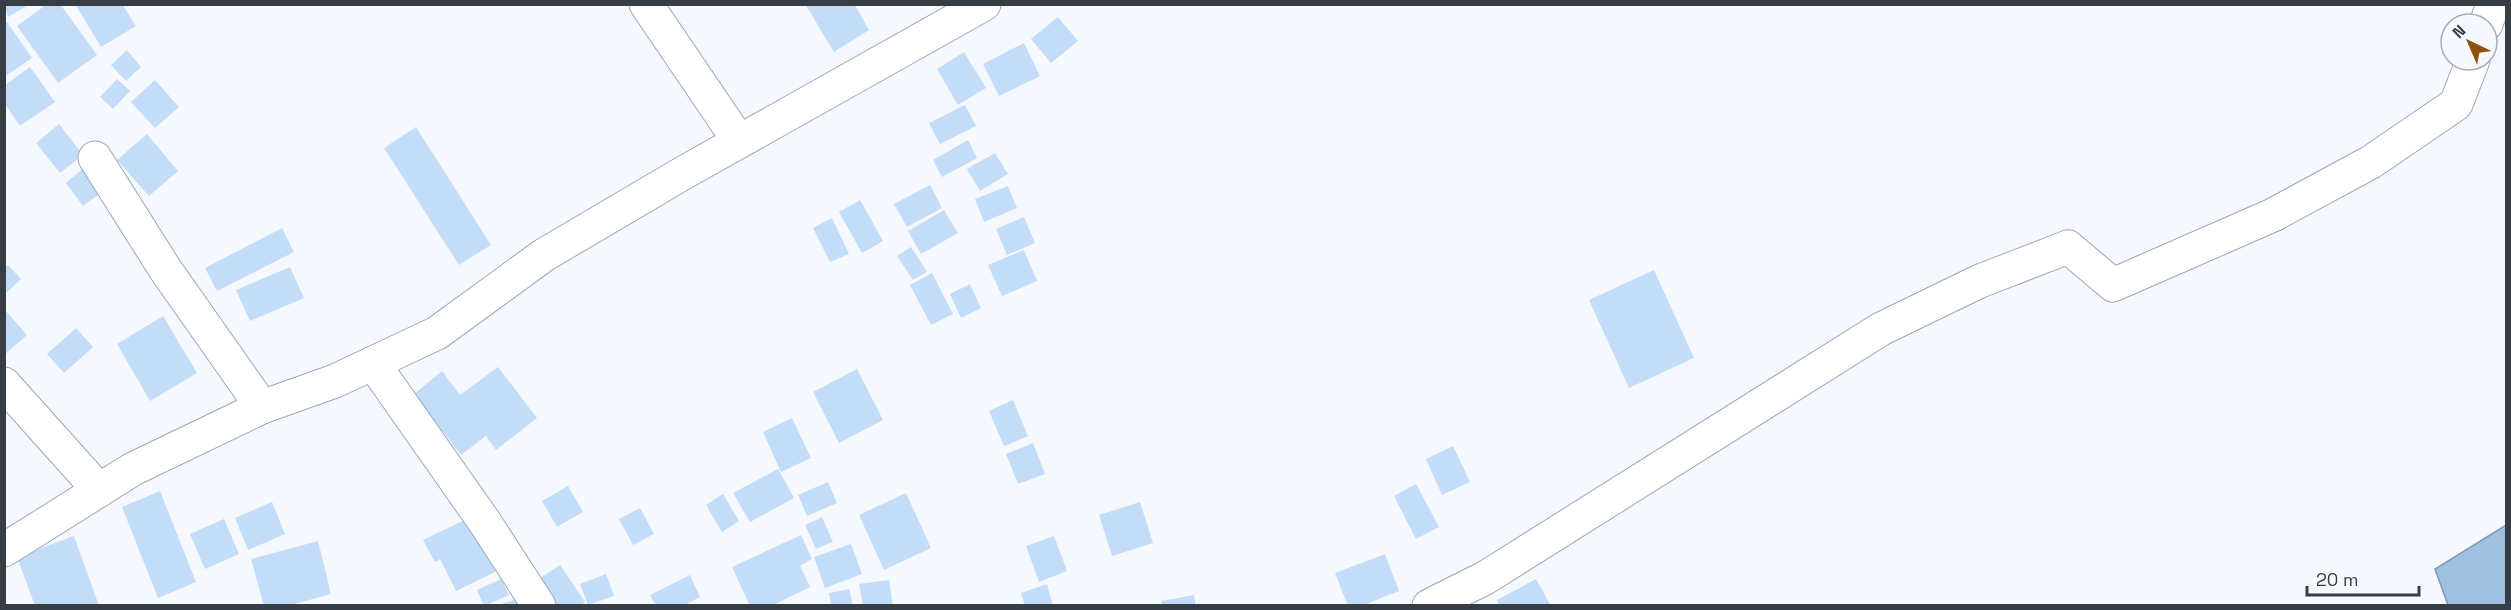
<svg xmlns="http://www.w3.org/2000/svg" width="2511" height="610" viewBox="0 0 2511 610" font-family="'Space Grotesk',sans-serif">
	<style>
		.water { fill: #a0c0e2; stroke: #8099b3; stroke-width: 1.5 }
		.building { fill: #c3ddf9 }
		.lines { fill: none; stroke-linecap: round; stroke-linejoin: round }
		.minor-casing { stroke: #98a8b9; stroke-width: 35 }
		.minor { stroke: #fff; stroke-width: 33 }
	</style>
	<rect width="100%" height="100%" fill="#f5f8fc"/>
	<!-- water -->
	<path class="water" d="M2506,525V605H2448L2435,569Z"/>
	<!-- building -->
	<g class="building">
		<path d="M4,4H30L8,17Z"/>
		<path d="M47,4H60L97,55L58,83L17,26Z"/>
		<path d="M75,4H122L136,26L101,47Z"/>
		<path d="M805,4H854L869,30L834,52Z"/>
		<path d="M1058,17L1078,41L1051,63L1031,39Z"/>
		<path d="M7,22L32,58L4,77V24Z"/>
		<path d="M1024,43L1040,76L999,96L983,64Z"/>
		<path d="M127,50L141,67L126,81L111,65Z"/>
		<path d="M964,52L986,88L958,105L937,69Z"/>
		<path d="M30,67L55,102L20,126L5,104V85Z"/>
		<path d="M117,79L130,91L113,109L100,97Z"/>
		<path d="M155,80L179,107L155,128L131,102Z"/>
		<path d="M965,105L976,126L940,144L929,123Z"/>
		<path d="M59,124L83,155L60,173L36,143Z"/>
		<path d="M416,127L491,245L459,265L384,148Z"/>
		<path d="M147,134L178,171L149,196L117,160Z"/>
		<path d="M968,140L977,158L942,177L933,160Z"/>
		<path d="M995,153L1008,174L980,191L967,169Z"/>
		<path d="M85,167L103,191L83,206L66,183Z"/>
		<path d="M930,185L942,208L907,227L894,204Z"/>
		<path d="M1008,186L1017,208L984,222L975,199Z"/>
		<path d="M860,200L883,241L862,253L839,212Z"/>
		<path d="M944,210L958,233L921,254L908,231Z"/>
		<path d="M1024,217L1035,243L1007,255L996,229Z"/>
		<path d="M832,218L849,254L830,262L813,228Z"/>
		<path d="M282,228L294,252L217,291L205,268Z"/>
		<path d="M911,247L927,272L913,280L897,256Z"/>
		<path d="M1024,250L1037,281L1002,296L988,265Z"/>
		<path d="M8,265L21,279L4,295V268Z"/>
		<path d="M290,267L304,298L250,321L236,290Z"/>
		<path d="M1654,270L1694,358L1629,388L1589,300Z"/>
		<path d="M932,273L953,314L931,325L910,285Z"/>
		<path d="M970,284L981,308L961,318L950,294Z"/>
		<path d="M4,309L27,335L4,355Z"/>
		<path d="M163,316L197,373L150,401L117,344Z"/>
		<path d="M76,328L93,347L64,373L47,354Z"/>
		<path d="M498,367L537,418L496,450L486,436L461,455L414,394L442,371L460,395Z"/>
		<path d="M857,369L883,420L839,443L813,392Z"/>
		<path d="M1013,400L1028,436L1004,446L989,411Z"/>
		<path d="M792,418L811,458L781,472L763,432Z"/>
		<path d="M1033,443L1045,474L1018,484L1006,454Z"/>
		<path d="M1453,446L1470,482L1442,495L1426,459Z"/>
		<path d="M778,469L794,498L750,522L733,493Z"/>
		<path d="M828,482L837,503L807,516L798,495Z"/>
		<path d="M1416,484L1439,527L1416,539L1394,496Z"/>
		<path d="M568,486L583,512L557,527L542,501Z"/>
		<path d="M160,491L196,582L158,598L122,507Z"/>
		<path d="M906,493L931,548L884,570L859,515Z"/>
		<path d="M723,494L739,521L722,532L706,505Z"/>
		<path d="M272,502L285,534L248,550L235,518Z"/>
		<path d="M1140,502L1153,543L1112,556L1099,515Z"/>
		<path d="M640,508L654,534L633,545L619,519Z"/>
		<path d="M471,517L497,571L456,591L440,559L435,562L423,540Z"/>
		<path d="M822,517L833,542L816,549L805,525Z"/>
		<path d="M224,519L239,554L205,569L190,534Z"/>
		<path d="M801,535L812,559L800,566L810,587L771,606H750L732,567Z"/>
		<path d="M74,536L99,606H35L17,557Z"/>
		<path d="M1054,536L1067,571L1039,582L1026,546Z"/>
		<path d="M318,541L331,594L287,606H264L251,559Z"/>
		<path d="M851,544L862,574L825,588L814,557Z"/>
		<path d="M1385,554L1399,591L1361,606H1348L1335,573Z"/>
		<path d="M560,565L585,602L580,606H554L537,580Z"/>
		<path d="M606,574L614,596L588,605L580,584Z"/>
		<path d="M690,575L700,597L683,606H656L650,595Z"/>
		<path d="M501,579L509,595L484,606L477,590Z"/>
		<path d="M1536,579L1551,606H1499L1497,600Z"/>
		<path d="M889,580L893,606H863L859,584Z"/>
		<path d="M1047,584L1053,606H1025L1021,593Z"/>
		<path d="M849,589L853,606H831L829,593Z"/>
		<path d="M1194,595L1196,606H1162L1161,601Z"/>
		<path d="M525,596L528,606H499L498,605Z"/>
	</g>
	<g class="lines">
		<defs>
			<g id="minor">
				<path d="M646,4L739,141"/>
				<path d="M2486,24L2493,4"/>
				<path d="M95,158L165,269L262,407"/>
				<path d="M373,363L486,524L539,606"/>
				<path d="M4,384L99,490"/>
				<path d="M4,550L133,469L262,407L335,381L437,333L544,255L685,172L984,4"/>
				<path d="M1429,606L1485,578L1881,329L1980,281L2068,247L2113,285L2273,215L2371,162L2456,104L2473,60"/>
			</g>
		</defs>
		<!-- minor casing -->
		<use href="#minor" class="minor-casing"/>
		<!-- minor -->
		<use href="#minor" class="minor"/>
	</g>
	<!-- border -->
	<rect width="2511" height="610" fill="none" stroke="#363d44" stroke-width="12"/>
	<!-- north arrow -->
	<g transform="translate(2469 42) rotate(316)"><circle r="28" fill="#f5f8fc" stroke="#a9adb2" stroke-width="1.5"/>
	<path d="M0-4.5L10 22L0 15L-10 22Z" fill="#8c530a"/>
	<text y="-9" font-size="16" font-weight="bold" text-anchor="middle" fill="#363d44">N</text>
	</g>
	<!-- scale -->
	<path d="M2307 586v9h112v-9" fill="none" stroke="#363d44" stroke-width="3"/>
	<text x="2316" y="586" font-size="18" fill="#363d44" stroke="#f5f8fc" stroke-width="4.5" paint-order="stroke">20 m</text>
</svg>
